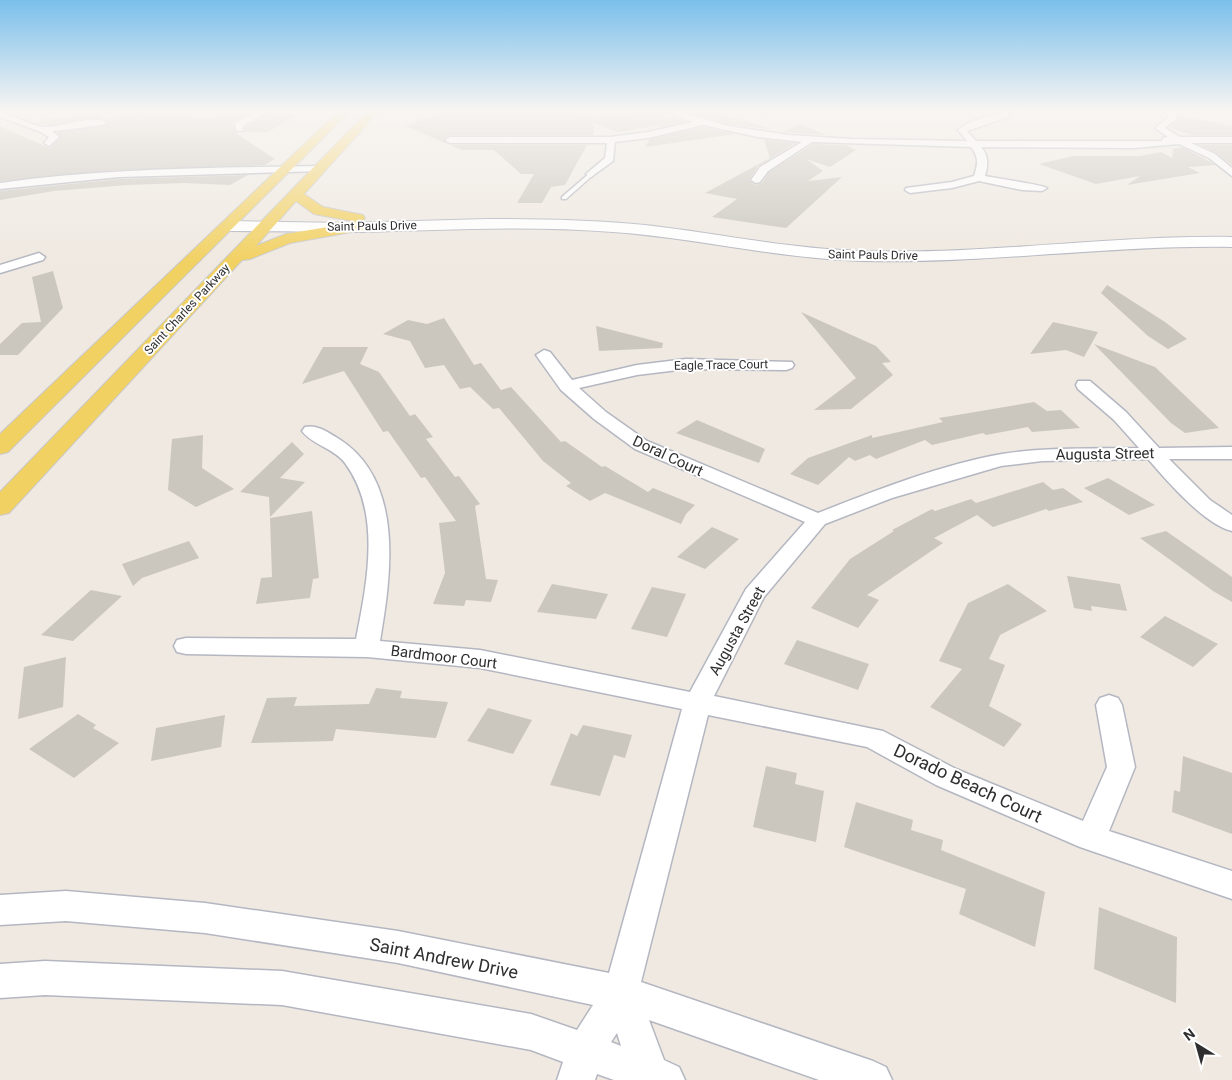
<svg xmlns="http://www.w3.org/2000/svg" width="1232" height="1080" viewBox="0 0 1232 1080" font-family="Roboto,sans-serif">
	<style>
		.building { fill: #cbc7bf }
		.lines { fill: none; stroke-linecap: round; stroke-linejoin: round }
		.lane-casing { stroke: #b4b7c1; stroke-width: 3 }
		.street-casing { stroke: #b4b7c1; stroke-width: 3 }
		.secondary-casing { stroke: #b4b7c1; stroke-width: 2 }
		.primary-casing { stroke: #c9c9c9; stroke-width: 2 }
		.lane { fill: #fff; fill-rule: evenodd }
		.street { fill: #fff; fill-rule: evenodd }
		.secondary { fill: #fff; fill-rule: evenodd }
		.primary { fill: #f2d163; fill-rule: evenodd }
		.labels { text-anchor: middle; dominant-baseline: central; stroke-width: 4; stroke-linejoin: round; paint-order: stroke }
		.far-street-label { font-size: 12px; fill: #2e2e2e; stroke: #fff }
		.street-label { font-size: 15px; fill: #2e2e2e; stroke: #fff }
		.near-street-label { font-size: 18px; fill: #2e2e2e; stroke: #fff }
	</style>
	<rect width="100%" height="100%" fill="#efe9e1"/>
	<!-- building -->
	<g class="building">
		<path d="M136,111L212,119L228,112L250,113L233,122L234,132L275,159L265,165L119,170L0,181V126L49,148L60,138L57,132L99,127L109,122L94,118L52,125L39,124L38,121L98,113L105,120Z"/>
		<path d="M446,111H577V115L592,117L642,111H663L664,119L672,116L687,122L658,128L660,125L618,132L593,123L594,132L593,135H450L443,139L448,144L405,126Z"/>
		<path d="M712,111L771,129L728,124L690,113Z"/>
		<path d="M268,113L297,115L268,132H243L245,127Z"/>
		<path d="M1180,116L1232,126V135H1192L1169,127Z"/>
		<path d="M800,124L826,135L782,132Z"/>
		<path d="M703,127L735,134L645,147L650,139Z"/>
		<path d="M764,140L796,143L758,166L749,180L755,185L762,183L769,172L813,144L846,145L856,150L830,167L806,159L823,171L808,181L842,177L786,228L712,217L737,199L705,193L770,158Z"/>
		<path d="M450,145H587L565,185L551,187L542,203H517L534,174H521L494,150H462Z"/>
		<path d="M1200,145H1232V165L1216,153Z"/>
		<path d="M1182,147L1216,165L1188,167L1200,173L1127,185L1140,176L1096,184L1039,164L1073,156H1140L1161,152L1172,158L1173,149Z"/>
		<path d="M248,175L230,185L184,183L128,185L54,191L0,200V191L119,179Z"/>
		<path d="M53,271L63,308L18,355H0V344L22,323L41,322L32,277Z"/>
		<path d="M1107,285L1165,322L1187,339L1168,349L1148,336L1101,293Z"/>
		<path d="M801,312L876,346L891,362L882,363L893,375L851,409L814,410L856,378Z"/>
		<path d="M444,318L474,365L481,363L501,390L511,387L561,442L565,441L602,467L605,466L648,492L653,488L695,505L686,514L681,524L605,493L590,501L566,486L571,483L543,461L499,408L493,409L470,387L460,389L444,365L425,368L410,341L383,334L408,320L427,324Z"/>
		<path d="M1053,322L1098,332L1084,357L1066,350L1030,354Z"/>
		<path d="M596,326L663,343L662,348L599,351Z"/>
		<path d="M1094,344L1155,367L1219,428L1185,433L1171,423Z"/>
		<path d="M323,347H368L360,364L379,372L410,416L415,414L433,437L426,439L455,477L459,476L480,504L475,506L486,579L498,580L491,602L466,600L464,606L433,604L445,573L439,523L456,521L425,477L421,478L388,431L383,432L344,371L302,384Z"/>
		<path d="M1034,402L1047,411L1061,410L1080,428L1032,432L1028,427L986,435L983,433L932,445L925,440L876,459L870,455L855,461L849,457L818,485L790,474L808,458L872,435V438L943,422L939,418Z"/>
		<path d="M697,420L765,449L759,463L676,433Z"/>
		<path d="M203,435L202,468L234,489L196,507L168,490L172,439Z"/>
		<path d="M292,442L304,454L280,478L305,482L270,517L269,497L240,492Z"/>
		<path d="M1108,478L1155,505L1129,515L1084,488Z"/>
		<path d="M1043,482L1053,490L1063,488L1083,502L1049,511L1046,509L993,527L977,515L934,538L943,543L867,595L879,600L858,628L811,608L850,559L894,531L892,530L932,509L935,511L971,499L976,503Z"/>
		<path d="M312,511L319,578L313,579L310,598L256,604L261,578L272,577L270,518Z"/>
		<path d="M712,527L739,539L705,569L677,557Z"/>
		<path d="M1166,531L1232,577V602L1213,591L1140,538Z"/>
		<path d="M189,541L199,558L142,578L133,586L122,564Z"/>
		<path d="M1067,576L1120,584L1127,611L1091,606L1092,611L1074,608Z"/>
		<path d="M552,584L608,594L596,619L537,612Z"/>
		<path d="M1008,584L1047,611L1000,635L989,659L1005,665L989,706L1022,724L1004,747L930,707L962,669L939,661L968,603Z"/>
		<path d="M652,587L686,594L667,637L631,629Z"/>
		<path d="M91,590L122,596L73,641L41,635Z"/>
		<path d="M1165,616L1218,644L1193,667L1140,637Z"/>
		<path d="M797,640L869,664L858,690L784,664Z"/>
		<path d="M66,657L63,707L18,719L24,667Z"/>
		<path d="M376,688L402,691L400,698L448,702L436,738L336,729L333,741L251,743L267,698L297,697L294,706L369,704Z"/>
		<path d="M488,708L532,720L513,754L467,741Z"/>
		<path d="M78,714L96,725L93,728L119,743L74,778L29,749Z"/>
		<path d="M225,715L221,747L151,761L156,728Z"/>
		<path d="M583,725L632,735L625,758L614,755L600,796L550,785L571,733L577,736Z"/>
		<path d="M1183,756L1232,773V834L1172,812L1174,790L1180,792Z"/>
		<path d="M766,766L797,773L795,784L824,791L816,842L753,827Z"/>
		<path d="M856,802L913,820L911,830L943,840L941,850L1045,892L1035,947L959,914L966,889L844,847Z"/>
		<path d="M1099,907L1177,937L1176,1003L1094,969Z"/>
	</g>
	<g class="lines">
		<defs>
			<path id="lane" d="M591,172L593,175L566,199H562V197Z"/>
			<g id="street">
				<path d="M257,111H268L243,126L242,131H236L235,123Z"/>
				<path d="M665,111H678L728,126L789,135L851,139L967,141L958,130C968,120 987,117 1001,113L1002,111H1010L1008,117L967,131L976,141H1162L1163,138L1168,137L1155,128L1169,117L1164,111H1173L1178,117L1165,128L1180,137H1232V143H1191L1215,154L1232,168V176L1209,158L1179,144L1134,148L981,147C989,156 988,165 985,176C995,178 1044,185 1047,188L1042,191L1022,190L979,181L952,188L910,193L905,190L906,188L952,182L974,176C978,164 979,157 971,147L812,142L768,171L760,182L756,183L751,180L760,167L802,142L758,137L703,125L648,138L615,142L613,161L591,177L586,174L605,158L607,143H450L445,140L450,137H610L648,132L693,122Z"/>
				<path d="M0,112C14,115 31,126 45,127C61,128 94,113 107,123C103,126 62,130 52,131L59,137L49,146L44,143L49,137L41,132L0,117Z"/>
				<path d="M319,166L324,169L323,171L119,177L0,189V183C106,168 212,168 319,166Z"/>
				<path d="M39,253L45,257L43,260L0,273V265Z"/>
				<path d="M544,350L550,352L572,380L637,365L686,359L792,362L794,365L792,368L786,370L686,369L637,375L579,388L606,412L647,441L818,513C874,491 943,464 1002,454C1047,447 1093,449 1139,448L1114,420L1078,389L1076,385L1078,381H1090L1126,412L1159,448L1232,447V459H1169L1210,500L1232,515V531C1205,525 1167,481 1148,459L1042,461L1001,466L892,498L825,524L764,597L714,696L883,731L956,769L1083,821L1107,767L1096,705L1100,698L1109,695L1118,698L1122,705L1135,767L1109,831L1232,871V899L1080,847L936,785L867,747L708,715L641,982L873,1061L886,1067L892,1080H819L649,1020L664,1060L679,1067L685,1080H614L597,1074L595,1080H557L563,1062L531,1050L282,1005L45,995L0,998V964L45,961L282,971L531,1014L577,1030L593,1005L398,963L205,933L66,921L0,925V895L66,891L205,903L398,931L609,973L682,709L480,668L367,657L186,654L177,652L174,646L177,640L186,638L356,639C367,583 382,513 345,463C334,448 312,445 302,431L305,427C317,424 329,433 339,439C405,481 391,576 380,641L480,650L690,692L746,589L805,522L635,449L594,419L561,390L536,355ZM617,1033L621,1046L611,1042Z"/>
			</g>
			<path id="secondary" d="M487,219C540,219 593,220 645,225C718,233 789,249 863,251C986,255 1109,235 1232,237V247C1109,245 987,264 864,261C779,259 697,238 613,232C529,225 444,230 360,232C317,232 273,231 229,231L221,226L229,221L344,223Z"/>
			<g id="primary">
				<path d="M339,111H350L8,452L0,454V434Z"/>
				<path d="M368,111H379L304,194L323,207L363,215L365,218L363,221L358,222L314,214L296,201L256,246L286,234L357,222L362,224L365,227L362,230L290,243L250,259L242,260L9,513L0,515V492Z"/>
			</g>
		</defs>
		<!-- lane casing -->
		<use href="#lane" class="lane-casing"/>
		<!-- street casing -->
		<use href="#street" class="street-casing"/>
		<!-- secondary casing -->
		<use href="#secondary" class="secondary-casing"/>
		<!-- primary casing -->
		<use href="#primary" class="primary-casing"/>
		<!-- lane -->
		<use href="#lane" class="lane"/>
		<!-- street -->
		<use href="#street" class="street"/>
		<!-- secondary -->
		<use href="#secondary" class="secondary"/>
		<!-- primary -->
		<use href="#primary" class="primary"/>
	</g>
	<!-- sky -->
	<linearGradient id="sky" x2="0" y2="1"><stop stop-color="#7abfeb"/><stop offset="0.42" stop-color="#f8f5f2"/><stop offset="1" stop-color="#f8f5f2" stop-opacity="0"/></linearGradient>
	<rect width="1232" height="262" fill="url(#sky)"/>
	<g class="labels">
		<!-- far-street labels -->
		<g class="far-street-label">
			<text transform="translate(372 226) rotate(-1)">Saint Pauls Drive</text>
			<text transform="translate(873 255) rotate(1)">Saint Pauls Drive</text>
			<text transform="translate(187 309) rotate(-47)">Saint Charles Parkway</text>
			<text transform="translate(721 365) rotate(-1)">Eagle Trace Court</text>
		</g>
		<!-- street labels -->
		<g class="street-label">
			<text transform="translate(1105 454) rotate(-1)">Augusta Street</text>
			<text transform="translate(668 456) rotate(25)">Doral Court</text>
			<text transform="translate(737 631) rotate(-61)">Augusta Street</text>
			<text transform="translate(444 657) rotate(7)">Bardmoor Court</text>
		</g>
		<!-- near-street labels -->
		<g class="near-street-label">
			<text transform="translate(968 783) rotate(25)">Dorado Beach Court</text>
			<text transform="translate(444 958) rotate(11)">Saint Andrew Drive</text>
		</g>
	</g>
	<!-- north arrow -->
	<g transform="translate(1197 1045) rotate(323)" stroke="#ffffff" stroke-width="4" paint-order="stroke">
	<path d="M0-4L9 19L0 12L-9 19Z" fill="#2e2e2e"/>
	<text y="-8" font-size="14" font-weight="bold" text-anchor="middle" fill="#2e2e2e">N</text>
	</g>
</svg>
